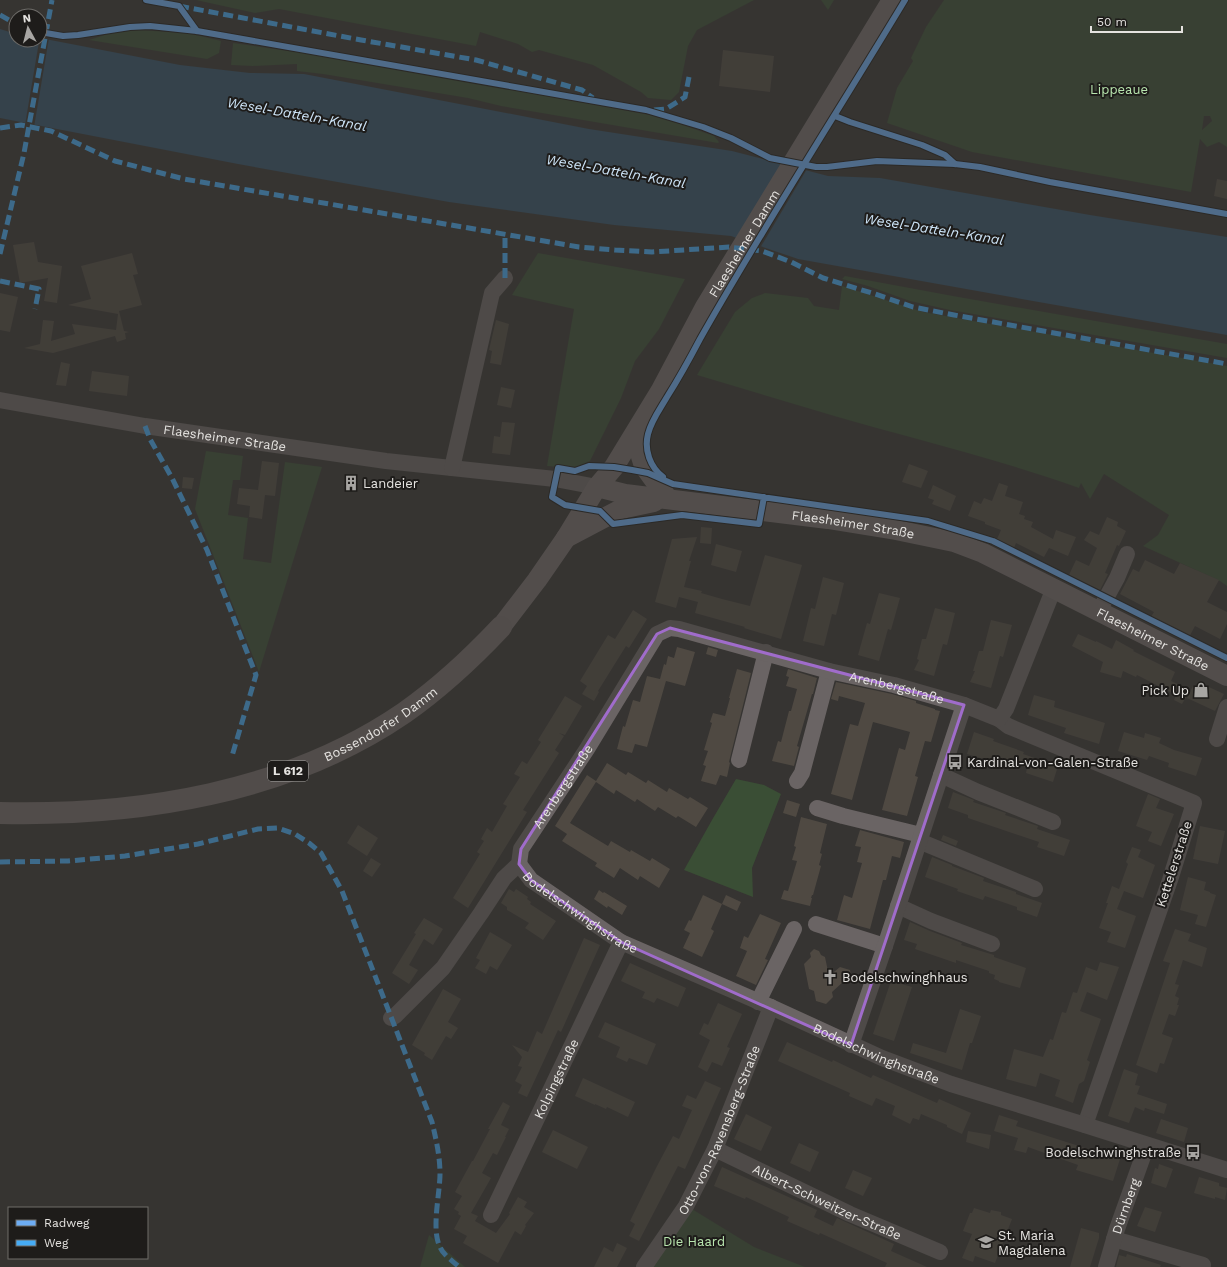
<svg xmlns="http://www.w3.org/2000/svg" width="1227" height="1267" viewBox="0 0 1227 1267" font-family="'Work Sans',sans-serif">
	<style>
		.green { fill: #3a4e35; fill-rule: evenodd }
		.water { fill: #33526a }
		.pier { fill: #363432 }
		.building { fill: #4f4942 }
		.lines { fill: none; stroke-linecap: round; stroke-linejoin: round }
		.minor { stroke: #6a6464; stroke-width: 16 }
		.major { stroke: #746b6c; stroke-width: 20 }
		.highway { stroke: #716868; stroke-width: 22 }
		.quiet { stroke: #46acf6; stroke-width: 5; stroke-dasharray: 10 5; stroke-linecap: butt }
		.cycleway-casing { stroke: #1e1c1a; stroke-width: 8 }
		.cycleway { stroke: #6dadf4; stroke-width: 6 }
		.marked { fill: none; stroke: #a06ccb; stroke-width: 3; stroke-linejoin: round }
		.labels { text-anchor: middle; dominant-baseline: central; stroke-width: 4; stroke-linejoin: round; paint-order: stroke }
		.shield { fill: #1e1c1a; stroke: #a9a7a5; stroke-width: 1 }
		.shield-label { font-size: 12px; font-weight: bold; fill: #e5e3e0 }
		.park-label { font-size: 13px; fill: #b8e5ae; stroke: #1e1c1a }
		.street-label { font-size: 13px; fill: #e5e3e0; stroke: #1e1c1a }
		.poi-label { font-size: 13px; fill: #e5e3e0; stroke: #1e1c1a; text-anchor: start }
		.water-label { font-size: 14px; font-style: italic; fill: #cce3f6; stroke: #1e1c1a }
	</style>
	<rect width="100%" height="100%" fill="#363432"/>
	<!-- green -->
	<g class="green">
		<path d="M196,0H754L697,30L688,46L679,92L671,100L648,98L641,92L593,65L539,50L532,52L518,44L480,32L476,46L279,9L255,13Z"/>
		<path d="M821,0H834L828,10Z"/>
		<path d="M944,0H1227V147L1219,142L1207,147L1200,139L1191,192L972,152L887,123L897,88L913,61L911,58L926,27ZM1204,116H1210L1212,121L1202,130Z"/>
		<path d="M137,30L188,33L221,41L219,53L207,59L89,40L111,33Z"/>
		<path d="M233,43L295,52V50L650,115L680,124L714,136L719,142L718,143L501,106L468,98L323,74L297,71V64L253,66L231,65Z"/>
		<path d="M538,253L685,279L659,329L635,361L621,398L590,461L577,467L570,468L547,466L574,309L512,295Z"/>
		<path d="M845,276L953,296L1227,344V358L950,310L910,301L868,286L842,279Z"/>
		<path d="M842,286L923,312L1227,366V586L1220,581L1143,546L1158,535L1169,515L1104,474L1090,499L1081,483L1079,488C1024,468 967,453 910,437C839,418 768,396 697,375L735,312L752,298L765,293L808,298L814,306L839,310Z"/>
		<path d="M206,451L243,456L240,480H233L228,515L248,518L243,559L271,563L285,462L322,467L259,672L195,509Z"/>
		<path d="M736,779L764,785L781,794L752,868L753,897L684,870L712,820Z"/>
		<path d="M687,1206L754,1247L805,1267H648Z"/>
		<path d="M429,1235L465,1267H420Z"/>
	</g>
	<!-- water -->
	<path class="water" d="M0,29L16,34V40H40V38L180,65L250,73L304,74L589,129L732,151L828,176L880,178L1090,215L1227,237V335L1050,304L798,259L731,236L614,225L449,202L238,164L0,118Z"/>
	<!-- pier -->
	<g class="pier">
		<path d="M40,36L49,38L34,127L25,125Z"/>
		<path d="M783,162L807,169L760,248L736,240Z"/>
	</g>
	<!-- building -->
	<g class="building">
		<path d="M723,50L774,56L770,92L719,86Z"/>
		<path d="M1217,179L1227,181V199L1214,196Z"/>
		<path d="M34,242L38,262L62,266L57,303L44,301L48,278L20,283L13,245Z"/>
		<path d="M132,253L138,274L133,275L142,305L119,311L124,331L129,332L125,333L126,339L117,342L115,336L53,353L24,348L40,344L43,320L54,321L51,341L75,334L72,324L116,330L118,314L68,305L91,299L81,266Z"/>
		<path d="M0,293L18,297L10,332L0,330Z"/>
		<path d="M496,320L509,324L501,365L490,363L492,351L489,350Z"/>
		<path d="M61,362L70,364L66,386L56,385Z"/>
		<path d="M92,371L129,376L127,396L89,391Z"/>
		<path d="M501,387L515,390L511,408L497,405Z"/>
		<path d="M502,422L515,423L510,455L492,453L494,436L500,437Z"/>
		<path d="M262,461L279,463L275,496L265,495L262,519L249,517L250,506L237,504L239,488L258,490Z"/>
		<path d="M909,464L928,471L921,488L902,482Z"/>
		<path d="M183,477L194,478L192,489L182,488Z"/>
		<path d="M999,483L1008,486L1005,496L1023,502L1019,514L1025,516L1024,519L1033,522L1031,527L1053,539L1056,530L1076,537L1068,556L1049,548L1044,557L1016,543L1014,548L997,539L1001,530L985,524V522L968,516L974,501L981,504L984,498L992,501Z"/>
		<path d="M933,485L956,496L950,511L932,504L934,500L928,498Z"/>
		<path d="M1107,517L1118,522L1117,526L1126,531L1119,546L1117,545L1105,573L1108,574L1100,590L1069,575L1076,560L1089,566L1097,548L1084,540L1090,531L1099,535Z"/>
		<path d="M701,527L712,528L711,544L700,543Z"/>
		<path d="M697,537L689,561H691L684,587L702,591L701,593L722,599L750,606L765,555L802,565L781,639L744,628L745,627L695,613L698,602L679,597L676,608L655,602L672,539Z"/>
		<path d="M716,544L742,551L736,572L711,565Z"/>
		<path d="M1145,560L1174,574L1180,563L1219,580L1207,602L1227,612V624L1220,639L1195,626L1188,639L1168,629L1169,627L1151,617L1154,612L1120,594L1133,569L1139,572Z"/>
		<path d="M823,577L844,583L836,615L832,614L824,646L803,641L811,608L815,609Z"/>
		<path d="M879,593L900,598L891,630L888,629L879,661L858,655L867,623L870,624Z"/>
		<path d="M935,608L955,613L947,645L943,644L934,676L914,670L919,660L917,659L922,639H926Z"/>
		<path d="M633,610L647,619L629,648L626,646L598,691L599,692L594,701L582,694L587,686L580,681L608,635L615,639Z"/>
		<path d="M991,620L1012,625L1003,657L1000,656L991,688L970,682L975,671H973L979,651H983Z"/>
		<path d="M1078,634L1096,642V641L1112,649L1116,640L1134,650L1133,651L1175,672L1171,681L1190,690L1182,704L1174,700L1176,695L1137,675L1136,677L1123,671L1121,678L1100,672L1103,662L1072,646Z"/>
		<path d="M677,647L695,652L685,686L666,681L647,747L635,744L632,753L617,749L623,726L625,727L633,700L640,702L647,676L660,679L664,664L666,665L668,656L674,658Z"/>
		<path d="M708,647L718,650L716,657L706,654Z"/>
		<path d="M737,669L751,673L729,762L730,763L727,777L720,775L716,785L701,781L706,766L703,765L708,751L704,750L712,723L710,722L713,713L725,716L730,698H729Z"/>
		<path d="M788,669L817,678L813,694H812L797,746L799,747L794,766L772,761L778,741L781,742L789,711H791L797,689L786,686L789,677L786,676Z"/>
		<path d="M836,682L892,694L916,701V703L935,709V710L940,711L931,742L925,741L915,776L918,777L907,816L882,810L899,748L905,750L910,732L873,722L852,800L831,794L850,724L858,726L865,703L839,696L838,701L831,699Z"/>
		<path d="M1198,682L1224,694L1215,711L1187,698L1193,686L1195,687Z"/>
		<path d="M1034,695L1055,701L1054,707L1105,723L1099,744L1064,733L1066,728L1028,715Z"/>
		<path d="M565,696L582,706L565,735L559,733L564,736L555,750L559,753L523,810L527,812L468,908L453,898L480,854L477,852L484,841L481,839L487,828L492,832L507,806L503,804L520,777L514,774L522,761L527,764L541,742L538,740Z"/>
		<path d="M974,732L994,739L993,741L1024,752L1023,754L1058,766L1053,782L1026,773L1027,768L995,757L993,762L967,754Z"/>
		<path d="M1124,732L1144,738L1145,733L1161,738L1159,743L1174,750L1202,758L1196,776L1168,767L1169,763L1149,756L1147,760L1118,751Z"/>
		<path d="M607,763L626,775L628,772L646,783L648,780L667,792L669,788L688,799L690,797L708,808L696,827L678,816L676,818L658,807L655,811L637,799L635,802L616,790L614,794L596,782L589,793L570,823L608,846L611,841L630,852L631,850L650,861L652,858L670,869L659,888L640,876L638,880L620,868L614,878L595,866L597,863L562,841L567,834L555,826L587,775L596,781Z"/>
		<path d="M953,792L974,800L973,802L1006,813L1005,815L1038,826L1037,829L1070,840L1064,856L1037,847L1039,842L968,818V815L948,808Z"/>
		<path d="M1148,794L1160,799L1156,808L1174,814L1161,846L1148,841L1152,832L1136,826Z"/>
		<path d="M787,800L800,804L796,817L783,813Z"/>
		<path d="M801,817L827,824L820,853L822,854L819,865L821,866L813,895H812L811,898H812L810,906L781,899L784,890L788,891L797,861L792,860L796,847L794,846Z"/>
		<path d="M358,825L378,838L367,856L347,843Z"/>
		<path d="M1200,826L1225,831L1218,864L1193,859Z"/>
		<path d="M860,830L904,842L900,858L892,856L886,880H883L870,929L837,920L844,895L852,898L862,863L857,862L861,847L855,846Z"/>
		<path d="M943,835L958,841L956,846L941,840Z"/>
		<path d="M1132,847L1141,850L1138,857L1155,865L1143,898L1124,891L1117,909L1136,916L1125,948L1107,942L1111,932L1099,928L1108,903H1106L1112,886L1119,889L1128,864L1126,862Z"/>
		<path d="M932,857L952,865V866L984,878L983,881L1016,892V894L1042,903L1037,917L1017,910V907L985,896L983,900L957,891L958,889L925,877Z"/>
		<path d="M371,858L381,864L372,877L363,871Z"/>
		<path d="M1188,877L1206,882L1204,890L1210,892V893L1216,895L1206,927L1195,924L1198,915L1180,910Z"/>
		<path d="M509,889L514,892L516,889L528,897L527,899L531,902L530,904L556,921L543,940L525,928L529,923L507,910V907L501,903Z"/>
		<path d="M599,890L603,893L604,892L627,906L622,915L608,906L607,908L594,899Z"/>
		<path d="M703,895L722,904L726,895L741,902L737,911L722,904L711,929L714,931L702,957L683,948L690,933L684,930L689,920L691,921Z"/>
		<path d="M760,914L781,923L765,959L768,960L756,985L736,976L747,951L740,948L744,936L748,938Z"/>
		<path d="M424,918L443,929L433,945L424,939L409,965L418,970L409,984L392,973L416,934L414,933Z"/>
		<path d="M910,922L930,931L962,943L961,945L994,955V957L1026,968L1020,988L999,982V981L994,979L995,975L989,973V971L956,960V963L915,949L917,944L904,940Z"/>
		<path d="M1175,929L1191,934L1188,941L1207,948L1202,967L1183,960L1175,984L1179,985L1175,996L1179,998L1177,1005H1179L1175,1016L1169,1014L1162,1034L1173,1038L1164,1064L1160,1063L1157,1073L1136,1065L1170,963L1163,961Z"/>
		<path d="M490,932L512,945L497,970L490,966L486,974L475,968L480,960L476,958Z"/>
		<path d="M584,938L600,945L561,1032L558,1030L527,1097L518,1093L522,1085L515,1081L522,1067L518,1066L522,1057L512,1045L528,1052L537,1031L542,1034Z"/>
		<path d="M814,949L819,951L821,955L825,957L829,976L840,967L850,970L852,980L848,984L843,982L832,992L833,997L826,1004L816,1001L814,991L809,989L804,964L811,957L810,953Z"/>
		<path d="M1100,962L1119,967L1107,1000L1087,992L1080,1011L1101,1019L1087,1060L1090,1062L1084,1081L1079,1084L1073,1103L1055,1096L1060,1080L1040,1073L1036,1087L1006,1079L1014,1049L1043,1057L1050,1039L1053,1040L1062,1012L1066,1013L1073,992L1077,993L1086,967L1097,971Z"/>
		<path d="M630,963L686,988L678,1007L657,998L654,1003L648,1000L642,998L645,992L621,981Z"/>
		<path d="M891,981L912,987L894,1041L873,1034Z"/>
		<path d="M443,989L461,999L448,1022L458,1028L451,1039L446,1036L432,1060L424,1055L425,1053L412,1045Z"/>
		<path d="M718,1003L742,1014L727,1047L730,1048L722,1066L712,1062L707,1072L698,1067L710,1040L699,1034L704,1023L708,1025Z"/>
		<path d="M960,1009L981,1016L972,1043H970L962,1070L910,1053L913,1043L946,1053Z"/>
		<path d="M605,1022L656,1044L647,1065L629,1058L627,1062L616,1057L620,1047L598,1037Z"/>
		<path d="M787,1042L832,1062L833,1060L871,1078L873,1075L937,1103L939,1099L971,1113L962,1134L947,1127V1125L921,1114L919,1120L913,1118L910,1124L892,1115L895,1106L876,1098L872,1106L849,1096L850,1093L778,1061Z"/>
		<path d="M1124,1069L1138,1074L1135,1085L1140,1086L1137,1094L1167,1104L1164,1114L1145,1108L1144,1111L1135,1107L1129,1123L1108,1116Z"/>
		<path d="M583,1078L635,1102L628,1117L607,1107L606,1109L595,1104V1105L575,1096Z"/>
		<path d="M705,1081L721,1088L685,1169L678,1166L639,1241L629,1236L635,1224L630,1221L656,1168L673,1136L679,1139L692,1110L682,1106L687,1095L696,1099Z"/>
		<path d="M503,1102L510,1106L501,1125L509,1129L505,1137H506L497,1155L493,1153L482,1173L491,1178L471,1213L478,1216L475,1221L496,1233L510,1214L509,1213L518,1197L527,1202L524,1207L534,1213L525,1225L526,1226L521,1235L515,1231L498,1263L463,1243L467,1236L454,1229L461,1216L458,1214L459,1212L454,1209L462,1196L455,1192L472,1161H473L490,1129H488Z"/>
		<path d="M746,1114L772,1127L761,1151L734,1139Z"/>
		<path d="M999,1115L1018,1121L1016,1126L1120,1159L1113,1181L1076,1170L1078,1165L1028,1147L1026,1153L1014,1150L1018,1138L994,1131Z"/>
		<path d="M1161,1119L1188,1128L1184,1142L1156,1133Z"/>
		<path d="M553,1130L588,1147L577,1169L542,1152Z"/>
		<path d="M968,1131L991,1135L989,1149L966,1142Z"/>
		<path d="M799,1143L819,1152L810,1172L790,1163Z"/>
		<path d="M1159,1164L1173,1169L1166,1188L1151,1183L1155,1168L1158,1169Z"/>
		<path d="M722,1167L817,1210L814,1217L833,1226L837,1218L894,1244L891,1251L927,1267H885L887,1263L820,1233L819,1235L787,1221L789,1217L746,1197L745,1199L714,1186Z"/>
		<path d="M853,1170L872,1178L863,1196L845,1188Z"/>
		<path d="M1199,1177L1219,1183V1186L1227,1188L1225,1200L1215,1197V1199L1194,1193Z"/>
		<path d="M1145,1207L1162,1212L1155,1232L1137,1226Z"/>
		<path d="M974,1208L990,1213L991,1210L1001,1212V1215L1012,1219L995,1263L975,1256L973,1262L962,1258L972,1234L963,1231L970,1213H972Z"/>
		<path d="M1081,1228L1099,1233V1238L1090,1267H1070Z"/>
		<path d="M617,1243L627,1248L617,1267H594L604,1247L613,1252Z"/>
		<path d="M1127,1254L1161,1265L1160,1267H1116L1119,1255L1126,1257Z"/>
	</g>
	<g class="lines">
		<!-- minor -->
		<g class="minor">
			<path id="s1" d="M0,400L145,426L386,461L555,479L597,487"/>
			<path d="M452,468L492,293L505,278"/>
			<path d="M1099,611L1117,578L1127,554"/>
			<path d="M999,719L1008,726L1194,803L1170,880L1085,1125"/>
			<path d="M1217,739L1227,707"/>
			<path d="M739,760L766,652"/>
			<path d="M941,775L978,792L1053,822"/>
			<path d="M797,781L802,773L829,671"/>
			<path d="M817,808L843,816L921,835"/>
			<path d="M919,841L1035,889"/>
			<path id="s2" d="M519,864L531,880L621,942L771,1007L882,1058L951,1084L1085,1125L1227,1170"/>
			<path d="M898,906L931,921L992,944"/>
			<path d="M816,924L885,946"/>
			<path d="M758,1002L794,929"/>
			<path id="s3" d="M391,1018L395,1016L443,968L481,913L504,878L519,864L521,849L587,749L657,634L670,628L679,629L829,671L894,685L964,705"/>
			<path d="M851,1045L885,946L964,705L999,719L1006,709L1050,598L1055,589"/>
			<path id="s4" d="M715,1149L850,1214L940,1252"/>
			<path id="s5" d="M491,1215L621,942"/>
			<path d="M1114,1239L1203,1265"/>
			<path id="s6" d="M644,1267L686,1206L715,1149L771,1007"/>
			<path id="s7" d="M1106,1267L1117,1229L1147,1145"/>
		</g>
		<!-- major -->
		<g class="major">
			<path d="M636,432L639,450L644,466L668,499"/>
			<path id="s8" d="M597,487L625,494L828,519L896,530L954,542L983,553L1227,676"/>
			<path d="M566,538L621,509L654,502"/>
			<path id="s9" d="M501,627L537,580L566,538L597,487L614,467L661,390L705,307L892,0"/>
		</g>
		<!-- highway -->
		<path class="highway" id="s10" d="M0,813C139,816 287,793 404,713C441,687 470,660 501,627"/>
		<!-- quiet -->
		<g class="quiet">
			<path d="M179,6L361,40L476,60L582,90L593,98"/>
			<path d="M0,15L16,24"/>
			<path d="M654,110L666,109L685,97L689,77"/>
			<path d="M0,128L21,125L51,131L115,161L184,179L579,247L615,250L652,252L729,247L762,251L791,262L823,278L875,294L913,307L954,315L1227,364"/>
			<path d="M0,254L24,153L52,0"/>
			<path d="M505,278V233"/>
			<path d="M0,281L39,289L35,309"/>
			<path d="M145,426L150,439L172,478L207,550L256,675L232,756"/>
			<path d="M0,862L68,861L125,856L198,844L258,829L278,828L295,834L309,843L321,853L342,891L432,1122C436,1139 440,1156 440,1174C440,1193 431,1230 440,1247C443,1255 453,1261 459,1267"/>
		</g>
		<defs>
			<g id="cycleway">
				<path d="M146,0L179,6L197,31"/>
				<path d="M40,32L63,36L78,35L130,27L150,26L197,31L646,110L703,127L731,138L770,158L816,167H827L877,161L955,164L980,167L1050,182L1227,214"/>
				<path d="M835,116L850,122L922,145L945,155L955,164"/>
				<path d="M663,477C650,467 644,450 648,434C651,421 660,409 667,397C679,378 690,358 700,339C765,224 837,113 905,0"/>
				<path d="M764,497L759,524L682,515L613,524L600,511L565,505L552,497L558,468L575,471L589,466L614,467L632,470L648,473L673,484L928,521L993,541L1227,658"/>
			</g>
		</defs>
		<!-- cycleway casing -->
		<use href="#cycleway" class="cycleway-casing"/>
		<!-- cycleway -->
		<use href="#cycleway" class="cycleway"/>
	</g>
	<!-- marked area -->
	<path d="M0 0H1227V1267H0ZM670,628L964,705L851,1045L621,942L531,880L519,864L521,849L657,634Z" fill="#363432" fill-opacity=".55" fill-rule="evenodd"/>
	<path class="marked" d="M670,628L964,705L851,1045L621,942L531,880L519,864L521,849L657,634Z"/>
	<!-- icons -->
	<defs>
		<symbol id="building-bare" viewBox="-9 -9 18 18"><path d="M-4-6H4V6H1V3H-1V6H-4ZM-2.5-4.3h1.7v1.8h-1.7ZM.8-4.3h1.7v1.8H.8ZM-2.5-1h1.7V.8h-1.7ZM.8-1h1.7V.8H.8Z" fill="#a8a6a3" stroke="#1e1c1a" stroke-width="2.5" paint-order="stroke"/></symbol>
		<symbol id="shop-bare" viewBox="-9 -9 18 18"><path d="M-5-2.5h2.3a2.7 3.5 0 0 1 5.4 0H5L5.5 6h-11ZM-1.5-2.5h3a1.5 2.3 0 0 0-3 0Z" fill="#a8a6a3" stroke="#1e1c1a" stroke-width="2.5" paint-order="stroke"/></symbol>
		<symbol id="bus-bare" viewBox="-9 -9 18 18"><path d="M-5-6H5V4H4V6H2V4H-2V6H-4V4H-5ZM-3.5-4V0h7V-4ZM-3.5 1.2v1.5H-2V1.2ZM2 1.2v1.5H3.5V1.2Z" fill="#a8a6a3" stroke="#1e1c1a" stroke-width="2.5" paint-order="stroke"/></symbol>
		<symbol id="church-bare" viewBox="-9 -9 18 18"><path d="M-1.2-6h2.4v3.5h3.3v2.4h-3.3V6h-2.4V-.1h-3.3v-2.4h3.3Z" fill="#a8a6a3" stroke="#1e1c1a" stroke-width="2.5" paint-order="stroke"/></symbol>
		<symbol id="school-bare" viewBox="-9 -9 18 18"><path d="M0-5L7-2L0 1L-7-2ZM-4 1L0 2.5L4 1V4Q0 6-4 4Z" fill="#a8a6a3" stroke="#1e1c1a" stroke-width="2.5" paint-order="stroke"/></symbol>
	</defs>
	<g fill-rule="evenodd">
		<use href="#building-bare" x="340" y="472" width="22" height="22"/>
		<use href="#shop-bare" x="1190" y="679" width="22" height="22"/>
		<use href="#bus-bare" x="944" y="751" width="22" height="22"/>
		<use href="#church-bare" x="819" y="966" width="22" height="22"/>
		<use href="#bus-bare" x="1182" y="1141" width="22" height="22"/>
		<use href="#school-bare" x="975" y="1231" width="22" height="22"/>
	</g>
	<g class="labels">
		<!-- shield labels -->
		<rect class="shield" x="268" y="761" width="40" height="20" rx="3"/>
		<g class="shield-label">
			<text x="288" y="771">L 612</text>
		</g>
		<!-- park labels -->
		<g class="park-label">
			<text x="1119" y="89">Lippeaue</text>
			<text x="694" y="1241">Die Haard</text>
		</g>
		<!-- street labels -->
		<g class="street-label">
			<text stroke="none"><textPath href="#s9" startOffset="455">Flaesheimer Damm</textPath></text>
			<text stroke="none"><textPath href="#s1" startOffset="228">Flaesheimer Straße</textPath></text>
			<text stroke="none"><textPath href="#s8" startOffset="259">Flaesheimer Straße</textPath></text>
			<text stroke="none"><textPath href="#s8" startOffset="583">Flaesheimer Straße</textPath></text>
			<text stroke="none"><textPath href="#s3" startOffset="720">Arenbergstraße</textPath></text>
			<text stroke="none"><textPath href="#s10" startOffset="397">Bossendorfer Damm</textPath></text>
			<text stroke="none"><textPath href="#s3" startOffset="292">Arenbergstraße</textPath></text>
			<text transform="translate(1174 864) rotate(-72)">Kettelerstraße</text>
			<text stroke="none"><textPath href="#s2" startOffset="79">Bodelschwinghstraße</textPath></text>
			<text stroke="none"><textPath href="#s2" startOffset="408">Bodelschwinghstraße</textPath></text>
			<text stroke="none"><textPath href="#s5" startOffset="151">Kolpingstraße</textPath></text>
			<text stroke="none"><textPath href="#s6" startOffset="157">Otto-von-Ravensberg-Straße</textPath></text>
			<text stroke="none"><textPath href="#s4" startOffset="124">Albert-Schweitzer-Straße</textPath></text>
			<text stroke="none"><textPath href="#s7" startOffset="64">Dürnberg</textPath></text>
		</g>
		<!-- poi labels -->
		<g class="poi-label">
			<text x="363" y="483">Landeier</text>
			<text x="1189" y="690" text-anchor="end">Pick Up</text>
			<text x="967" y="762">Kardinal-von-Galen-Straße</text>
			<text x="842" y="977">Bodelschwinghhaus</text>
			<text x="1181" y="1152" text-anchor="end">Bodelschwinghstraße</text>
			<text x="998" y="1235">St. Maria<tspan x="998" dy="15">Magdalena</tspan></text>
		</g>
		<!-- water labels -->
		<g class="water-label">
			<text transform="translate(297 114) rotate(10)">Wesel-Datteln-Kanal</text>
			<text transform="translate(616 171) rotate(10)">Wesel-Datteln-Kanal</text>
			<text transform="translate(934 229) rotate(9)">Wesel-Datteln-Kanal</text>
		</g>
	</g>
	<!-- legend -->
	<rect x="8" y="1207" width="140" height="52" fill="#1e1c1a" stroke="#6e6c69"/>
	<rect x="16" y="1220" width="20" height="6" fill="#6dadf4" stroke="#6e6c69"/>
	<text x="44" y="1227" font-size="12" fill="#e5e3e0">Radweg</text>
	<rect x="16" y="1240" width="20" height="6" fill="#46acf6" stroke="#6e6c69"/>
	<text x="44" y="1247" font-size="12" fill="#e5e3e0">Weg</text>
	<!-- north arrow -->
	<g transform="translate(28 28) rotate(353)"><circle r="19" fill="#1e1c1a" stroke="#6e6c69"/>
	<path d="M0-3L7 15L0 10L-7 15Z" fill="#a8a6a3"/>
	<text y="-6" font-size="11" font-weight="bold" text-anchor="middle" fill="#e5e3e0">N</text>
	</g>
	<!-- scale -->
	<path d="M1091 26v6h91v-6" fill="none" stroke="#e5e3e0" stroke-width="2"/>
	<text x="1097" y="26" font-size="12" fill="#e5e3e0" stroke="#1e1c1a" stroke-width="3" paint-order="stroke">50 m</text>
</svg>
